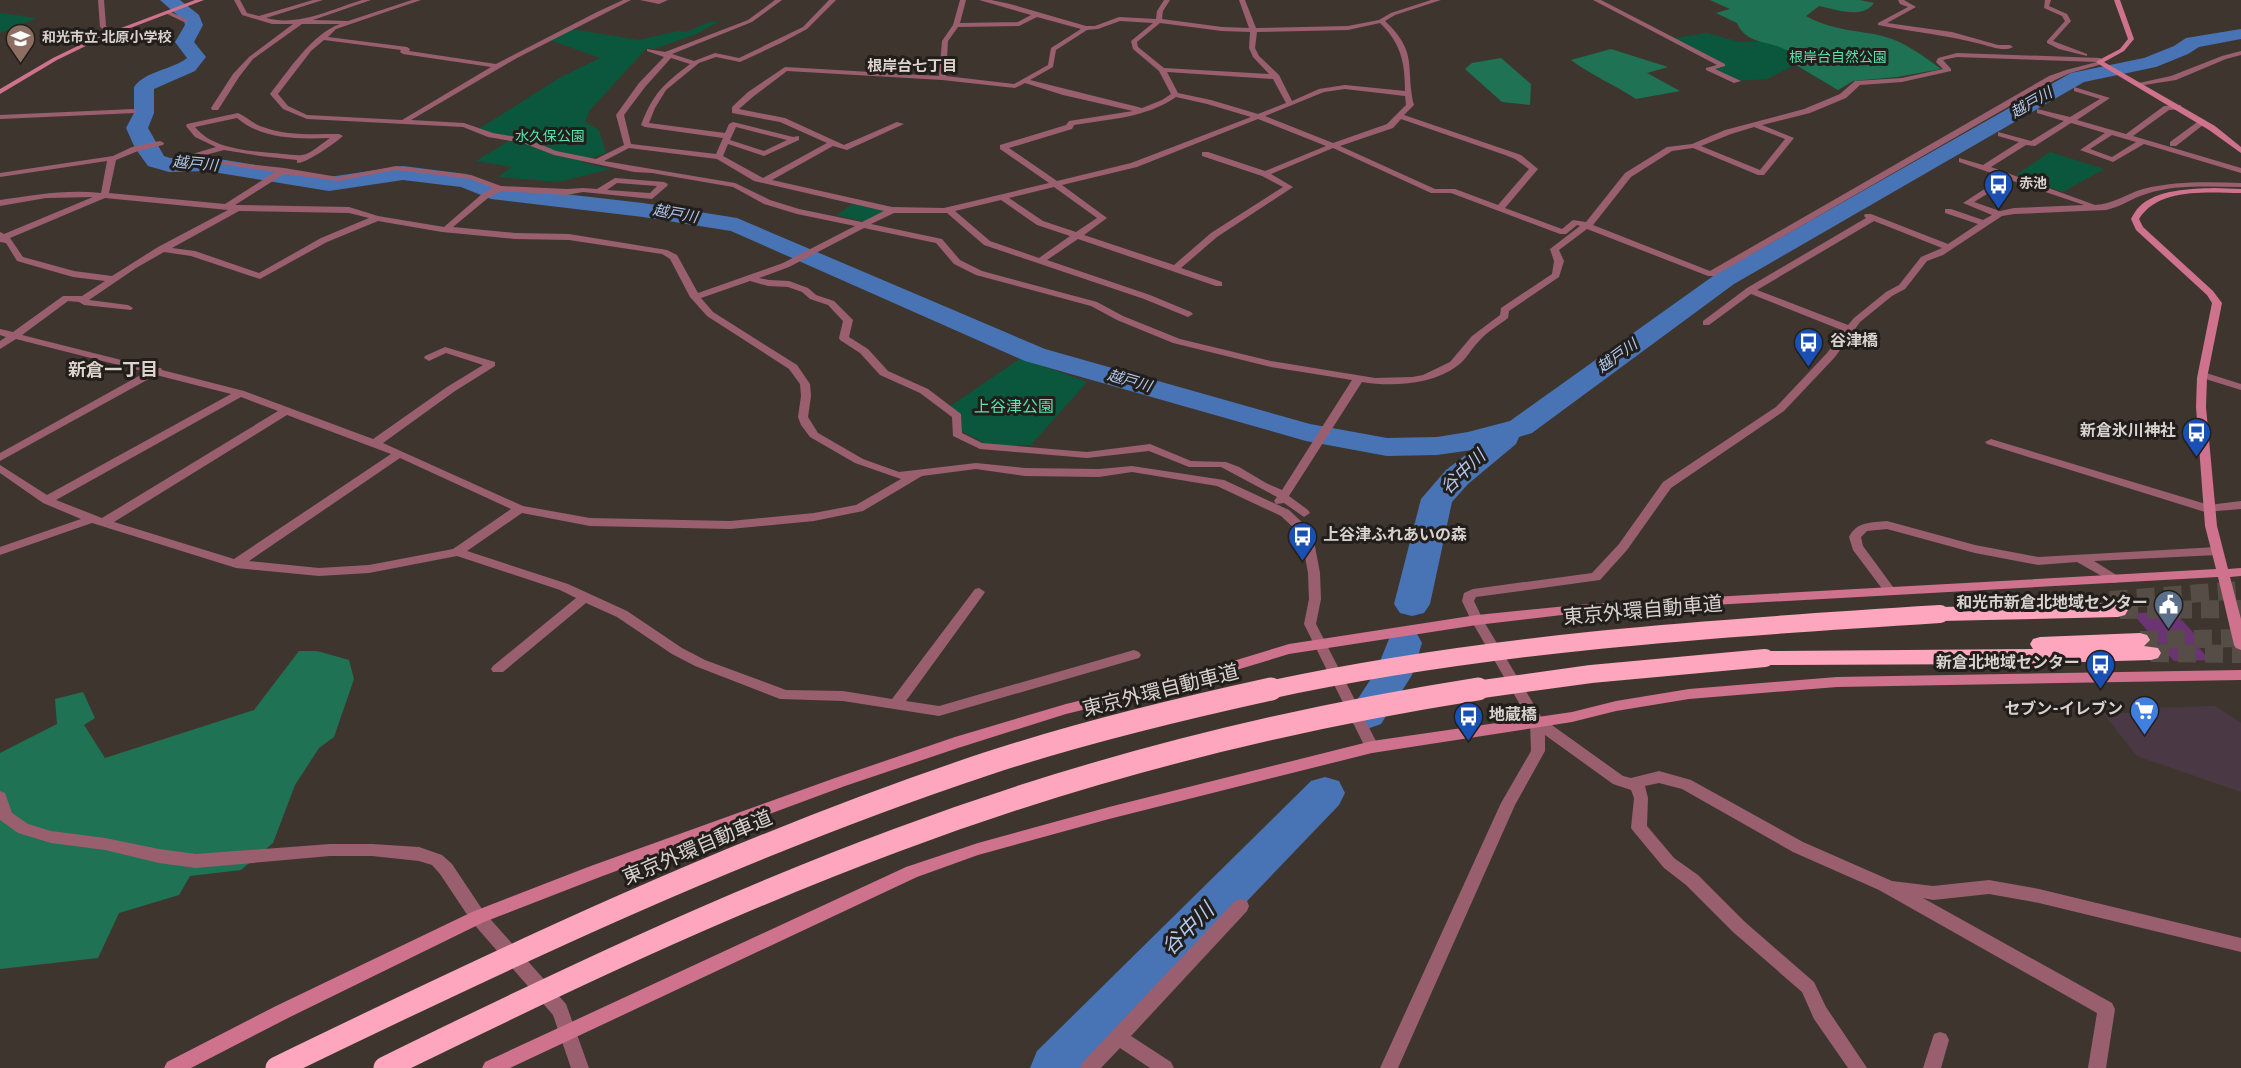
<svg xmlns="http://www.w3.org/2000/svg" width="2241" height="1068" viewBox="0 0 2241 1068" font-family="Overpass,'Noto Sans JP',sans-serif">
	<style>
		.commercial { fill: #4a3944 }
		.green { fill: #0a573d }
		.forest { fill: #207254 }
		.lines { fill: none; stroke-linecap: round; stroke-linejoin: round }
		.river { fill: #4874b6; fill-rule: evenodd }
		.building { fill: #6a3572 }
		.highway-tunnel { stroke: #554d46; stroke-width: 18; stroke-dasharray: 18 9; stroke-linecap: butt }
		.street { fill: #995f6f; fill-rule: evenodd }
		.secondary { fill: #cf728d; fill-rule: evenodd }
		.highway { fill: #fda6bd; fill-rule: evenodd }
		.highway-bridge-far1 { stroke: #fda6bd; stroke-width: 18 }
		.highway-bridge { stroke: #fda6bd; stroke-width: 23 }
		.labels { text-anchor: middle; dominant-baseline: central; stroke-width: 6; stroke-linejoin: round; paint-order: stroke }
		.far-poi-label { font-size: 14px; font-weight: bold; fill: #d7d2cd; stroke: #221e1b; text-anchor: start }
		.far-park-label { font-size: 14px; fill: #57e4ae; stroke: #221e1b }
		.far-neighbourhood-label { font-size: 15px; font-weight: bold; fill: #dfd4cb; stroke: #221e1b }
		.far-water-label { font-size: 15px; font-style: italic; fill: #b1c9ee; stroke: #221e1b }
		.poi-label { font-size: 16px; font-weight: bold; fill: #d7d2cd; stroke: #221e1b; text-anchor: end }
		.park-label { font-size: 16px; fill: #57e4ae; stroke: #221e1b }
		.neighbourhood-label { font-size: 18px; font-weight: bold; fill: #dfd4cb; stroke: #221e1b }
		.water-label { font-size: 18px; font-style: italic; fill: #b1c9ee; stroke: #221e1b }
		.near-street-label { font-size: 20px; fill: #d7d2cd; stroke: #221e1b }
		.near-water-label { font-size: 21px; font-style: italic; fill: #b1c9ee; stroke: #221e1b }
	</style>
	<rect width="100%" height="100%" fill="#3e362e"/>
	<!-- commercial -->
	<path class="commercial" d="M2215,706L2241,723V792L2137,756L2103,713H2136L2146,708Z"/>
	<!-- green -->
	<g class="green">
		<path d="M0,13L37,18L0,33Z"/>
		<path d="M709,22H718L696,34L654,49L649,48L645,50L590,110L585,122L599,130L606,153L580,162L611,169L558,182L498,177L512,167L476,161L512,139L477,130L561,77L600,58L550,40L571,29L639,40L678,31L686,32Z"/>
		<path d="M1707,33L1739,42L1891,39L1921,54L1941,69L1897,77L1853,81L1838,90L1795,65L1767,79L1737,81L1708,69L1722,66L1671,39Z"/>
		<path d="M2050,152L2104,169L2063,192L2016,175Z"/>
		<path d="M854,203L886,211L866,222L837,215Z"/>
		<path d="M1021,358L1087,382L1031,445L990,446L962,431L961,415L949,407Z"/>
	</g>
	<!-- forest -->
	<g class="forest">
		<path d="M1710,0H1859L1874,3C1862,20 1835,9 1819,6L1806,16C1836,33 1863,29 1892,39C1910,46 1926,58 1941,69L1897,77L1853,81L1838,90L1791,62L1796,58C1780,38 1748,49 1737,23L1716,13L1730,9Z"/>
		<path d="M1611,49L1668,67L1647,73L1680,91L1636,99C1615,85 1591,75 1571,60Z"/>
		<path d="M1501,58L1531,84L1530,105L1502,102L1465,69L1472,63Z"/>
		<path d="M299,651H317L349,660L354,679L334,737L319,748L295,785L273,843L241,870L190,876L179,895L119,913L98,958L0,969V753L57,724L55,699L83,692L95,718L84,725L105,758L254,710Z"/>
	</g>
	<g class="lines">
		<!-- river -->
		<g class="river">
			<path d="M160,0H180L199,15L203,25L194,42L206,57L195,71L154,89V113L148,128L164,156L170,158L207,157L329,177L403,166L466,174L496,186L643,203L737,218L1045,349L1310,424L1387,438L1437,437L1468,432L1510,421L1716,274L2071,73L2144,58L2174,46L2186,38L2241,29V39L2199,47L2188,54L2156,67L2084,82L1734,284L1532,433L1519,437L1516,444L1468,484L1452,502L1430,604L1424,613L1412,616L1400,613L1394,604L1421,499L1446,470L1472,450L1437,455L1387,456L1306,441L1025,361L731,231L643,217L491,199L461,187L403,180L329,191L207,171L169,172L148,166L135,148L126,128L134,113V87C145,71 172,70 187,58L175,42L185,25L184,21Z"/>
			<path d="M1404,630L1417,634L1422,643L1412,675L1381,724L1367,729L1353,724L1348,714L1376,671L1391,634Z"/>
			<path d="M1325,777L1339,781L1345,793L1339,805L1087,1068H1030L1037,1051L1311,781Z"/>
		</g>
	</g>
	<!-- building -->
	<path class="building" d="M2174,612L2208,648H2199L2210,660L2174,661L2132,613Z"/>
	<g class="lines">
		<!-- highway-tunnel -->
		<g class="highway-tunnel">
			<path d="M2110,600L2241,590"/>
			<path d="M2120,610L2241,609"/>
			<path d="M2140,640L2241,638"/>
			<path d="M2151,653L2241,654"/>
		</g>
		<!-- street -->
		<g class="street">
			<path d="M98,0H104L106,26L113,31V33H109L100,27Z"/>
			<path d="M234,0H240L247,13L259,16L313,0H323L266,18C298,27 332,9 362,0H371L313,20L348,21L412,0H421L336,29L328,37L407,47L410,49L409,51L496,64L597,12L623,0H631L517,58L411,120L464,123L493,133L528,139L556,151L596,159L624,145L616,115L639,83L664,57L647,51V49L665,52L748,20L775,0H782L752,22L672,54L694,61L715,53L739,58L803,27L829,0H836L807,29L781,43L740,62L716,57L699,63L666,90L655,108L649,123L725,133L729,124L733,122L793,137L799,136V140L764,156L728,144L723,156L763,178L827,143L780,122L732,113V107L748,92L785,67L939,76L942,41L953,25L960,0H966L960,23L1018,22L1031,15L979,0H991L1010,4L1086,26H1095L1119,17L1156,19L1157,11L1164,0H1170L1163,11L1162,19L1222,27L1249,28L1239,0H1245L1256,28L1348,26L1379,20L1391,13L1431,0H1441L1395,15L1385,21C1419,53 1405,67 1414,105L1404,115L1521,155L1538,169L1505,208L1562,229L1573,220L1586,222L1625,173L1667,147L1692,144L1725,130L1804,109L1840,94L1855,81L1902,78L1943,69L1936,62L1938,58L1957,53L2100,58L2103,60L2097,62L2100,64L2099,65L2070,73L2055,80L1714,276H1708L1587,229L1559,250L1564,261L1559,277L1509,311L1508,318C1499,325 1487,332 1479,341C1471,349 1466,360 1457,366C1432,385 1391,387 1362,382L1289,496L1308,510L1310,513L1304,517L1284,503L1276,504L1274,501L1277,497L1221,467H1189L1149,451L1087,458L980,449L953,436L952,417L920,393L880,375L860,353L840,340L839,338L843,321L828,305L810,299L802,292L788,287L768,286L750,281L701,298L713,312L797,365L810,384L811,396L808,417L818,433L863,459L899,472L976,463L1025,468L1099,469L1132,466L1224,480L1289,510L1306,526L1314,541L1320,573L1321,599L1316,624L1379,747L1377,751L1372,753L1367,751L1304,624L1309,599L1308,573L1302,541L1297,531L1281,516L1217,486L1132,472L1099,477L1025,476L976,469L922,476L863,511L814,521L730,529L590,526L522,513L467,551L568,584L627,611L682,648L705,660L786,690L843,691L892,699L975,589L979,588L985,592L983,595L906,701L939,706L1134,650L1139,652L1141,655L1139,658L939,716L843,701L780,699L695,666L672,654L617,617L586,603L503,672H493L491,669L493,666L576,598L560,590L457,556L369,573L319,576L236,568L92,523L0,555V547L81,519L43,503L0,473V465L47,495L231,394L156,375L0,461V453L146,372L16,339L0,349V341L6,337L0,335V329L13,332L63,296H82L105,281L73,277L17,261L6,243L0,242V232L4,234L93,197L46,198L0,206V200C34,195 67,189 101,193L107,161L0,177V173L113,156L132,147L160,141L164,143L163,145L138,151L116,160L109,193L225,204L275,172L208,162H176L172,160L216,147L195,137L186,126L187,124L238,113C247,117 253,124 263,127C286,136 314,134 339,134L343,136C334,144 307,163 297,163V160L260,156L224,150L194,158L284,168L338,177L396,166L471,175L501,186L567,189L583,188L597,189L615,178L664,182L668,184L667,186L652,199L583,192L567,195L501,191L488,198L453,227L515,233L569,234L667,250L677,255L698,293L783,263L855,226L797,214L764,204L733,187L652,173L634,172L554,155L523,143L488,137L463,127L307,119L283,109L270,94C288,71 313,33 340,24H302L253,59L239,77L218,110H212L211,108L233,74L249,57L293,24H272L242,15ZM1037,17L1081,29L1051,48L1048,65L1014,84L946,76L948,41L958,27L1019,26ZM1120,21L1153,23L1131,41L1133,49L1159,71L1171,94L1162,100L1142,108L1030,80L1053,67L1056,50L1087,30L1098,29ZM1160,23L1222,31L1250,32L1249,48L1253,57L1269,74L1164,68L1138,47L1137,42ZM1380,23C1401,43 1405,63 1405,91L1345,85L1319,89L1292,101L1279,75L1259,56L1255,48L1257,32L1348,30ZM324,40L401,50L400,52L403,54L491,67L402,120L307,115L288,106L278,94L311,51ZM1957,57L2097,62L2066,70L2049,76L1710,271L1593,225L1631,177L1672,151L1693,148L1758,175H1764L1794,138L1762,125L1810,113L1846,98L1860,85L1902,82L1951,71V69L1943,60ZM671,58L690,64C664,84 653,93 641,125L645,127L723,138L716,154L631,144L624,115L645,87ZM787,71L942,80L1015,88L1025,83L1063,95L1133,111L1069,121L1066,125L1000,145V149L1049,183L944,208L892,207L772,180L833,146L847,150L904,124L897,122L844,145L785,118L739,109L754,96ZM1167,72L1273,79L1286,103L1258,114L1211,100L1178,93ZM1345,89L1405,96L1406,105L1387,124L1333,143L1265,116L1324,92ZM1176,97L1207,104L1251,117L1131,163L1057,181L1009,148L1072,129L1074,125C1109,119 1146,118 1176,97ZM237,118C263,140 297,139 330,138C322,143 311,154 302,155C296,156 289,154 283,154C255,151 214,151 195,127ZM1258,119L1326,146L1265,171L1208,152H1202V156L1262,176L1283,187L1211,233L1174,265L1084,235L1107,218L1062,185L1137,167ZM1401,119L1505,155L1515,159L1529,169L1498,205L1455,189H1435L1340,146L1393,128ZM736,127L787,140L764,151L730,140ZM1754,127L1785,139L1760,170L1701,146L1731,134ZM629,148L717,159L754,181L884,211L862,222L799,209L770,200L735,183L604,161ZM1333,148L1431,193H1451L1560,234H1566L1577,225L1580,226L1550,249L1554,261L1552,274L1501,308L1500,315L1472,336L1450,362L1423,375L1412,377L1375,378L1271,361L1180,339L1123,316L1097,302L982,271L960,260L942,239L871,224L894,213H947L984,245L1144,299L1188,317L1193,314L1191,312L1150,295L1047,260L1078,239L1216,286H1222V282L1181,268L1217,237L1293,187L1271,174ZM396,170L470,179L493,188L482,194L444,227L378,216L349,207L235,205L284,174L338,181ZM617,183L657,186L650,193L607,190ZM1054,187L1097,218L1076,232L1043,221L1009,198ZM105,198L228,210L158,247L112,276L74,271L23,257L10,238ZM1001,200L1037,225L1070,236L1039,258L990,241L955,211ZM239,211L349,213L369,218L321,238L259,273L195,251L172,248ZM378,221L442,232L515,239L569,240L662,254L670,259L690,297L707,316L789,369L800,384L801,396L798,417L801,425L810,437L855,463L901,479L856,505L814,513L730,521L590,518L523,506L383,443L455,391L495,366V362L445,347L425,356L424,358L429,361L446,353L483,365L447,387L373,439L244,391L162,370L161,368H153L22,335L68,301L79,302L84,305L131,310L133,308L128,305L89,300L136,268L164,252L191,256L260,279L327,242ZM864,228L936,243L954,264L976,275L1091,306L1117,320L1173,343L1271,367L1352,380L1282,490L1266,483L1239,467L1226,462L1191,461L1150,444L1087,452L982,443L962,433L961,414L928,389L888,371L868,349L849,337L853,320L834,301L816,295L808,288L789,281L769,280L759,278L789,267ZM241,397L278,411L102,518L56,500ZM287,415L391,454L234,559L114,522ZM400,458L511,509L453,549L369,565L319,568L249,561Z"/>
			<path d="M640,0H668L659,4Z"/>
			<path d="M1593,0H1601L1725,64V66L1715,69L1741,81L1734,83L1706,70V68L1717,65Z"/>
			<path d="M1898,0H1904L1916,7L1887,23L1952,32L1998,45H2010L2013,47C2004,52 1992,47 1981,44C1947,35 1913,32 1878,25V23L1908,7L1900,4Z"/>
			<path d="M2045,0H2051L2049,6L2067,14L2071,21L2053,41L2087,54V56L2059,49L2047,43V41L2065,21L2062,16L2044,8Z"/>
			<path d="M165,11H169L189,21L184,22L165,13Z"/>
			<path d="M2241,51V55L2226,59L2176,80L2138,86L2134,84L2171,76L2222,56Z"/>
			<path d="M2074,87L2110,98L2077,120L2126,134L2164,106L2181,105V109L2169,110L2133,136L2241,168V173L2144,144L2113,162L2080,150L2105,133L2071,123L2035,146L2026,145L1991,167L2095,205C2114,204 2126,194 2143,189C2175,181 2208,182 2241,183V187C2210,187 2176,184 2146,194C2132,198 2121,207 2106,210L2014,214L2002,216L1943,255L1927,261L1905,289L1892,296L1860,322L1835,357L1784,411L1671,488L1627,550L1600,580L1476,597L1474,601L1483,620L1542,718L1623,776L1631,778L1659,771L1691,780L1803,842L1892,881L1933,886L1989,880L2039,889L2241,938V952L2039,903L1989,894L1933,900L1923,898L2112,1003L2115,1009L2106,1068H2088L2097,1013L1879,890L1793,852L1682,789L1659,783L1645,786L1648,798L1647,826L1674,858L1698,875L1745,922L1814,982L1826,1007L1867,1068H1848L1814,1019L1802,992L1733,932L1686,885L1664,868L1634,832L1631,828L1634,798L1631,790L1613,784L1545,735V751L1515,805L1398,1068H1380L1501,803L1531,751L1530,722L1471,620L1462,601L1464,593L1473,589L1592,573L1619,544L1663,482L1776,407L1827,353L1844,331L1751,294L1709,325H1703V321L1747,288L1866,218L1864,216L1865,214H1871L1948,244L1978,224L1945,213V209H1951L1983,220L1992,215L1963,203L2003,177L1959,162V158L1983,165L2019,142L1998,136V132L2031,141L2064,121L2037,113V109L2070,117L2100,99L2074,91ZM2112,135L2136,142L2112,157L2090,149ZM2010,180L2084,205L2014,208L2000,211L1974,202ZM1874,221L1942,248L1921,257L1899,285L1886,292L1854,318L1848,325L1757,290Z"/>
			<path d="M133,109L137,111L136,113L0,119V115Z"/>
			<path d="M2200,120L2207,122L2176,146H2170V142Z"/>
			<path d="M2203,372L2241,384V390L2199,377L2198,375Z"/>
			<path d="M1991,439L2209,505L2241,501V509L2205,512L1987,444L1985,442Z"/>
			<path d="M1887,521L1975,545L2038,557L2217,547L2223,551L2217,555L2094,561L2118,576L2120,579L2118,582L2114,583L2077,562L2038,565L1975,553L1887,529L1867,531L1861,537L1863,546L1896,591L1890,595L1886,594L1853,550L1849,537C1857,521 1871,523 1887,521Z"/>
			<path d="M0,791L5,793L12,813L28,824L51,831L105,838L159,849L196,854L330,844H372L419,847L442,855L452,864L484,912L566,1004L589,1068H571L553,1015L472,922L440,874L432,865L419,861L372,856H330L196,868L159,863L105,850L51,843L18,833L0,820Z"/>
			<path d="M1241,899L1247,901L1249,906L1247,911L1131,1036L1171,1062L1174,1068H1150L1120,1048L1101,1068H1080L1083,1062L1235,901Z"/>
			<path d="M1940,1032L1946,1034L1949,1040L1941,1068H1923L1934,1034Z"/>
		</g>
		<!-- secondary -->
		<g class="secondary">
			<path d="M195,0H204L96,41L57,60L0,94V89L53,58L92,39Z"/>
			<path d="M2114,0H2120L2134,39L2124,51L2104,62L2215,126L2241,147V153L2209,130L2097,63V61L2120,49L2128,39Z"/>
			<path d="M2214,188L2241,189V193C2208,193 2159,187 2139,219L2143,227L2213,291L2222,303L2207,378L2206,407L2217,526L2228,569L2241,568V576L2230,577L2241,619V650L2236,648L2234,645L2218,577L1587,612L1477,625L1289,654L1197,682L1066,714L958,748L845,786L600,877L484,922L288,1018L191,1068H164L167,1062L276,1006L472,912L588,867L835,778L955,737L1066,704L1197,672L1289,644L1477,615L1587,604L2216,569L2205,526L2196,407L2197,378L2212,303L2207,295L2136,230L2131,219C2133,215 2136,210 2139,207C2157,189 2191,189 2214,188Z"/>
			<path d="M2241,670V680L1837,687L1689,699L1616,711L1572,722L1372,753L1109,819L978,855L917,877L510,1068H482L485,1062L906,867L978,843L1109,807L1372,741L1572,712L1616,701L1689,689L1837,677Z"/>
		</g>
		<!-- highway -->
		<g class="highway">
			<path d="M2118,603L2125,605L2128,610L2125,615L2118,617L1940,621L1933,619L1930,614L1933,609L1940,607Z"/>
			<path d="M2140,633L2147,635L2150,640L2144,646L2158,648L2161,653L2158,658L2151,660L2012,664L1765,665L1758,663L1755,658L1758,653L1765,651L2033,649L2030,644L2033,639L2040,637Z"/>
		</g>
		<!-- highway-bridge-far1 -->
		<g class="highway-bridge-far1">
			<path d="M1264,691C1486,643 1714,628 1940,614"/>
			<path d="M1468,691L1591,674L1765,658"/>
		</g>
		<!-- highway-bridge -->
		<g class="highway-bridge">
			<path d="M277,1068C508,956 742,845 986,764C1080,733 1175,710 1271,689"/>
			<path d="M385,1068C552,986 722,905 897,840C1083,770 1281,720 1478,689"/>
		</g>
	</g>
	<!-- icons -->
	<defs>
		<symbol id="school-pin" viewBox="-11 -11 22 30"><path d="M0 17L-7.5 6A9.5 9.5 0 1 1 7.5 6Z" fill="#8d6e63" stroke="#221e1b"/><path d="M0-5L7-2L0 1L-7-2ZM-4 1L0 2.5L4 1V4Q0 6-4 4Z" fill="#fff"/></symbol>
		<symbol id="bus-pin" viewBox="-11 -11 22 30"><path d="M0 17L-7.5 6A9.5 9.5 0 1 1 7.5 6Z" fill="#1a4fb4" stroke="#221e1b"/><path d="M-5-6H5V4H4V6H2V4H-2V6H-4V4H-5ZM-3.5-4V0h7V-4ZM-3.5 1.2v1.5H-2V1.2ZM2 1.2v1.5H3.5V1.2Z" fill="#fff"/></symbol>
		<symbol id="civic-pin" viewBox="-11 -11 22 30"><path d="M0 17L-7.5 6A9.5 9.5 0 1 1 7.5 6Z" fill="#5c6f8a" stroke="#221e1b"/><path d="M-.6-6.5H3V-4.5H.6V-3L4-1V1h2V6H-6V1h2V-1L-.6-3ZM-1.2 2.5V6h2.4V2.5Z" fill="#fff"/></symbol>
		<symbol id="supermarket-pin" viewBox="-11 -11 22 30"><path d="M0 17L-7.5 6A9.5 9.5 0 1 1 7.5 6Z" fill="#3f7fe0" stroke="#221e1b"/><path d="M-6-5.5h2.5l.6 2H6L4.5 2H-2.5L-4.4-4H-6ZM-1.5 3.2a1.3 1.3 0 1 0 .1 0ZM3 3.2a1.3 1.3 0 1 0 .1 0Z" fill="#fff"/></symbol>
	</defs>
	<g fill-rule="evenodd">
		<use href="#school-pin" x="4" y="22" width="33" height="45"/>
		<use href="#bus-pin" x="1982" y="168" width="33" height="45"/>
		<use href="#bus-pin" x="1792" y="326" width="33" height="45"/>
		<use href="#bus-pin" x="2180" y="416" width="33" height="45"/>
		<use href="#bus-pin" x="1286" y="520" width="33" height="45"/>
		<use href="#civic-pin" x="2152" y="588" width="33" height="45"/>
		<use href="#bus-pin" x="2084" y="648" width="33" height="45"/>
		<use href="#supermarket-pin" x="2128" y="694" width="33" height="45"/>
		<use href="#bus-pin" x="1452" y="700" width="33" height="45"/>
	</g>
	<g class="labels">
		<!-- far-poi labels -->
		<g class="far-poi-label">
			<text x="42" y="38">和光市立 北原小学校</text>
			<text x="2019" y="184">赤池</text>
		</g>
		<!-- far-park labels -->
		<g class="far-park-label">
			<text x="1838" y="58">根岸台自然公園</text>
			<text x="550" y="137">水久保公園</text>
		</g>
		<!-- far-neighbourhood labels -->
		<g class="far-neighbourhood-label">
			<text x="912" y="67">根岸台七丁目</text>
		</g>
		<!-- far-water labels -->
		<g class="far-water-label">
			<text transform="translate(2032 104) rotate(-30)">越戸川</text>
			<text transform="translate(195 165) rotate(5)">越戸川</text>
			<text transform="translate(675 215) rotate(10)">越戸川</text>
			<text transform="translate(1618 357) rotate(-36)">越戸川</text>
			<text transform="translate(1129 382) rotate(16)">越戸川</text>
		</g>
		<!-- poi labels -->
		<g class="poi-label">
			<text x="1830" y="342" text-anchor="start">谷津橋</text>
			<text x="2176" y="432">新倉氷川神社</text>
			<text x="1323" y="536" text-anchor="start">上谷津ふれあいの森</text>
			<text x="2148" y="604">和光市新倉北地域センター</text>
			<text x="2080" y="664">新倉北地域センター</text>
			<text x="2123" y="710">セブン-イレブン</text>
			<text x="1489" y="716" text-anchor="start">地蔵橋</text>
		</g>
		<!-- park labels -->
		<g class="park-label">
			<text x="1014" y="408">上谷津公園</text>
		</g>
		<!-- neighbourhood labels -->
		<g class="neighbourhood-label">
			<text x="113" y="371">新倉一丁目</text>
		</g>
		<!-- water labels -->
		<g class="water-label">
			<text transform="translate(1464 473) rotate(-44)">谷中川</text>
		</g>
		<!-- near-street labels -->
		<g class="near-street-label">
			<text transform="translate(1643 612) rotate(-5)">東京外環自動車道</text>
			<text transform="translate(1161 692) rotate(-14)">東京外環自動車道</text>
			<text transform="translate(698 849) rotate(-23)">東京外環自動車道</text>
		</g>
		<!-- near-water labels -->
		<g class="near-water-label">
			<text transform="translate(1189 930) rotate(-45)">谷中川</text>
		</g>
	</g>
</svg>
